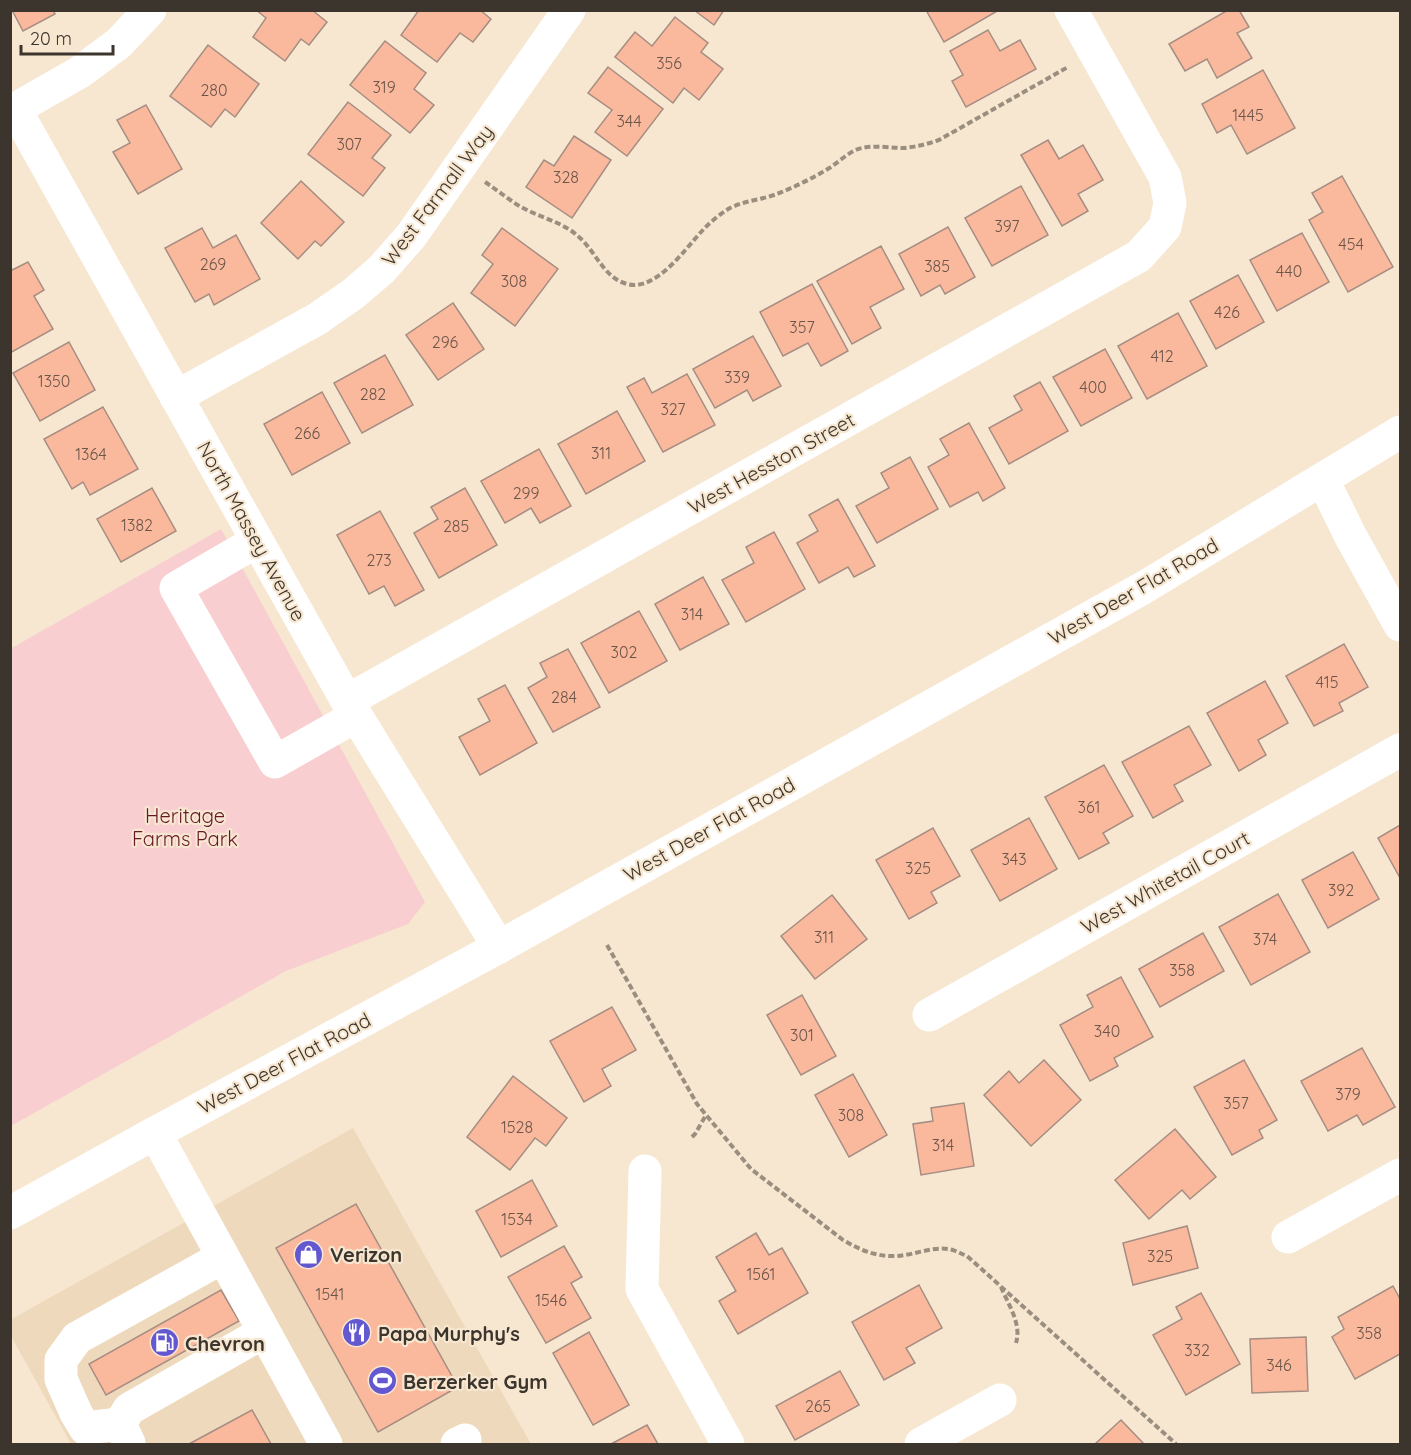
<svg xmlns="http://www.w3.org/2000/svg" width="1411" height="1455" viewBox="0 0 1411 1455" font-family="Quicksand,sans-serif">
	<style>
		.built { fill: #eed9bd }
		.green { fill: #f8ced0 }
		.building { fill: #fab99d; stroke: #a68d82; stroke-width: 1.5 }
		.lines { fill: none; stroke-linecap: round; stroke-linejoin: round }
		.path { stroke: #9a8e7f; stroke-width: 4; stroke-dasharray: 6 3; stroke-linecap: butt }
		.minor { stroke: #fff; stroke-width: 33 }
		.major { stroke: #fff; stroke-width: 33 }
		.labels { text-anchor: middle; dominant-baseline: central; stroke-width: 4.5; stroke-linejoin: round; paint-order: stroke }
		.number-label { font-size: 16px; fill: #6c5649 }
		.street-label { font-size: 20px; fill: #3c352d; stroke: #f7e7d1 }
		.park-label { font-size: 20px; fill: #691727; stroke: #f7e7d1 }
		.poi-label { font-size: 20px; font-weight: bold; fill: #3c352d; stroke: #f7e7d1; text-anchor: start }
	</style>
	<rect width="100%" height="100%" fill="#f7e7d1"/>
	<!-- built -->
	<path class="built" d="M353,1128L531,1444H71L11,1336L10,1320Z"/>
	<!-- green -->
	<path class="green" d="M221,529L425,902L408,924L286,971L11,1126L10,649Z"/>
	<!-- building -->
	<g class="building">
		<path d="M12,10H53L55,14L23,31Z"/>
		<path d="M256,10H312L327,22L309,45L301,39L285,61L253,37L266,18Z"/>
		<path d="M419,10H480L491,19L473,42L460,33L437,62L401,35Z"/>
		<path d="M694,10H724L714,25Z"/>
		<path d="M926,10H999L944,42Z"/>
		<path d="M1228,10H1239L1249,27L1237,33L1252,58L1217,78L1207,59L1185,71L1169,44Z"/>
		<path d="M675,17L708,43L701,52L723,69L699,100L684,88L673,103L615,57L635,32L652,46Z"/>
		<path d="M988,30L1000,51L1020,40L1036,69L966,107L952,81L963,75L950,51Z"/>
		<path d="M385,41L426,73L414,89L434,105L410,133L350,85Z"/>
		<path d="M208,45L259,84L235,117L225,109L211,127L170,96Z"/>
		<path d="M608,67L663,109L627,156L595,132L612,110L588,93Z"/>
		<path d="M1263,70L1295,128L1247,154L1231,125L1217,133L1202,104Z"/>
		<path d="M348,102L391,135L372,158L385,168L363,196L308,154Z"/>
		<path d="M146,105L182,169L138,194L113,152L130,143L117,120Z"/>
		<path d="M574,136L611,160L572,218L526,187L544,160L554,166Z"/>
		<path d="M1048,140L1059,159L1083,145L1103,180L1078,194L1088,211L1062,226L1021,155Z"/>
		<path d="M1342,176L1393,267L1348,292L1309,220L1323,212L1312,193Z"/>
		<path d="M301,181L344,222L321,246L315,241L298,259L261,223Z"/>
		<path d="M1021,186L1048,235L992,266L965,218Z"/>
		<path d="M948,227L975,277L945,294L940,285L921,296L899,254Z"/>
		<path d="M202,228L213,248L236,235L260,279L214,305L209,294L195,302L165,248Z"/>
		<path d="M502,228L558,269L515,326L471,293L493,264L482,255Z"/>
		<path d="M1302,233L1329,282L1277,311L1250,260Z"/>
		<path d="M881,246L904,289L870,307L881,328L852,344L817,281Z"/>
		<path d="M28,262L44,290L34,296L53,329L10,353V271Z"/>
		<path d="M1238,275L1264,322L1216,349L1190,301Z"/>
		<path d="M812,284L848,351L821,366L808,343L783,356L760,312Z"/>
		<path d="M453,303L484,349L438,380L406,335Z"/>
		<path d="M1178,313L1207,366L1147,399L1118,346Z"/>
		<path d="M753,336L781,386L753,401L747,390L715,408L693,369Z"/>
		<path d="M69,342L95,390L40,421L13,373Z"/>
		<path d="M1105,349L1132,398L1081,426L1053,377Z"/>
		<path d="M385,355L413,405L362,433L334,383Z"/>
		<path d="M687,374L715,425L663,452L627,387L644,378L652,393Z"/>
		<path d="M1040,382L1068,431L1009,464L989,428L1022,410L1014,396Z"/>
		<path d="M322,392L350,443L292,475L264,424Z"/>
		<path d="M103,407L138,469L90,495L83,482L72,489L44,439Z"/>
		<path d="M617,411L645,461L586,494L558,444Z"/>
		<path d="M969,423L1005,488L983,501L978,492L950,507L928,467L949,455L940,439Z"/>
		<path d="M539,449L571,506L540,523L531,508L505,523L481,481Z"/>
		<path d="M910,457L938,509L877,543L856,506L889,488L881,473Z"/>
		<path d="M152,488L176,531L121,562L97,519Z"/>
		<path d="M465,488L497,545L439,578L414,533L438,519L431,507Z"/>
		<path d="M838,499L875,566L854,577L848,567L819,583L797,543L818,531L809,515Z"/>
		<path d="M380,511L424,590L395,606L384,586L369,594L337,535Z"/>
		<path d="M774,532L805,589L746,622L722,580L754,563L746,547Z"/>
		<path d="M703,577L729,624L680,650L655,604Z"/>
		<path d="M639,611L667,661L609,693L581,643Z"/>
		<path d="M1344,644L1368,687L1339,703L1343,711L1314,726L1286,676Z"/>
		<path d="M568,649L600,707L553,732L528,688L547,677L540,663Z"/>
		<path d="M1265,681L1288,723L1258,740L1266,755L1239,771L1207,713Z"/>
		<path d="M505,685L537,743L480,775L459,737L490,721L478,699Z"/>
		<path d="M1189,726L1211,765L1174,785L1183,801L1153,818L1122,762Z"/>
		<path d="M1104,765L1133,816L1103,833L1109,843L1079,859L1045,797Z"/>
		<path d="M1029,818L1057,869L1000,901L971,850Z"/>
		<path d="M1400,825V878L1378,838Z"/>
		<path d="M933,828L960,876L931,892L937,903L909,919L876,860Z"/>
		<path d="M1353,852L1379,899L1328,928L1302,880Z"/>
		<path d="M1278,894L1310,952L1251,985L1219,927Z"/>
		<path d="M832,895L867,939L815,979L781,936Z"/>
		<path d="M1203,933L1224,971L1160,1007L1139,969Z"/>
		<path d="M1121,977L1153,1037L1114,1058L1118,1066L1090,1081L1060,1025L1093,1007L1087,995Z"/>
		<path d="M802,995L836,1056L801,1075L767,1015Z"/>
		<path d="M612,1007L636,1050L602,1069L611,1086L584,1102L550,1041Z"/>
		<path d="M1362,1048L1395,1107L1363,1125L1357,1115L1328,1131L1301,1081Z"/>
		<path d="M1044,1060L1081,1100L1031,1146L984,1095L1009,1071L1019,1083Z"/>
		<path d="M1244,1060L1277,1120L1259,1130L1263,1138L1232,1155L1194,1087Z"/>
		<path d="M853,1074L887,1135L849,1157L815,1095Z"/>
		<path d="M513,1076L567,1118L546,1146L535,1138L510,1170L467,1137Z"/>
		<path d="M964,1103L974,1166L921,1175L913,1124L933,1121L931,1108Z"/>
		<path d="M1175,1129L1216,1177L1190,1199L1182,1190L1149,1219L1115,1180Z"/>
		<path d="M532,1180L557,1226L501,1257L476,1211Z"/>
		<path d="M356,1204L458,1387L378,1432L276,1248Z"/>
		<path d="M1187,1226L1198,1268L1133,1285L1123,1243Z"/>
		<path d="M756,1233L769,1255L782,1248L808,1293L738,1334L719,1301L736,1291L716,1257Z"/>
		<path d="M564,1246L582,1277L571,1283L591,1318L546,1343L508,1277Z"/>
		<path d="M919,1285L942,1328L906,1348L915,1363L884,1380L852,1322Z"/>
		<path d="M1393,1286L1400,1299V1354L1355,1379L1332,1337L1344,1329L1338,1317Z"/>
		<path d="M221,1290L239,1321L106,1395L89,1364Z"/>
		<path d="M1201,1293L1240,1364L1186,1395L1153,1335L1182,1319L1176,1307Z"/>
		<path d="M589,1332L629,1405L593,1425L553,1353Z"/>
		<path d="M1306,1337L1308,1391L1252,1393L1250,1339Z"/>
		<path d="M840,1371L859,1405L795,1440L776,1406Z"/>
		<path d="M252,1410L271,1444H189Z"/>
		<path d="M1121,1420L1144,1444H1095Z"/>
		<path d="M647,1425L658,1444H611Z"/>
	</g>
	<g class="lines">
		<!-- path -->
		<g class="path">
			<path d="M485,182C499,191 512,203 527,210C545,219 564,223 579,237C596,252 604,278 627,284C656,292 685,249 702,231C710,222 720,214 730,208C744,201 759,200 774,195C793,188 813,178 831,167C841,160 851,150 862,148C875,145 890,148 903,148C916,147 927,144 939,140L1068,67"/>
			<path d="M607,945L697,1104L751,1169L843,1240C860,1250 876,1257 897,1256C915,1255 935,1245 953,1250C958,1252 962,1254 967,1256L1176,1444"/>
			<path d="M692,1137L695,1134L706,1115"/>
			<path d="M1001,1287C1008,1304 1022,1324 1016,1343"/>
		</g>
		<!-- minor -->
		<g class="minor">
			<path d="M15,109L347,701L499,947"/>
			<path d="M10,112L80,72L119,43L150,10"/>
			<path d="M176,397L317,319L353,294L381,270L411,236L569,10"/>
			<path d="M1323,480L1350,535L1400,625"/>
			<path d="M257,541L176,588L275,762L356,716"/>
			<path d="M347,701L1139,256L1165,227L1170,203L1165,177L1071,10"/>
			<path d="M929,1015L1400,750"/>
			<path d="M155,1133L326,1444"/>
			<path d="M645,1171L642,1289L728,1444"/>
			<path d="M1288,1237L1400,1175"/>
			<path d="M120,1424L85,1428L76,1413L61,1379V1360L77,1338L223,1257"/>
			<path d="M129,1443L120,1424L129,1409L264,1332"/>
			<path d="M457,1444L465,1440"/>
			<path d="M921,1444L1000,1400"/>
		</g>
		<!-- major -->
		<path class="major" d="M10,1213L155,1133L499,947L1143,588L1400,432"/>
	</g>
	<!-- icons -->
	<defs>
		<symbol id="shop-disc" viewBox="-11 -11 22 22"><circle r="9.5" fill="#6458d1" stroke="#f7e7d1"/><path d="M-5-2.5h2.3a2.7 3.5 0 0 1 5.4 0H5L5.5 6h-11ZM-1.5-2.5h3a1.5 2.3 0 0 0-3 0Z" fill="#fff"/></symbol>
		<symbol id="restaurant-disc" viewBox="-11 -11 22 22"><circle r="9.5" fill="#6458d1" stroke="#f7e7d1"/><path d="M-5-6h1v4h1v-4h1v4h1v-4h1v5L-1.5 .5V6h-2V.5L-5-1ZM5-6V6H3V1.5H1.5Q1.5-4 5-6Z" fill="#fff"/></symbol>
		<symbol id="fuel-disc" viewBox="-11 -11 22 22"><circle r="9.5" fill="#6458d1" stroke="#f7e7d1"/><path d="M-5.5-6h7V0h2V4h1.3V-2.5L3-4.5l.8-.8L6-3V5H2.5V1h-1V6h-7ZM-4.2-4.7v3.2H.2V-4.7Z" fill="#fff"/></symbol>
		<symbol id="stadium-disc" viewBox="-11 -11 22 22"><circle r="9.5" fill="#6458d1" stroke="#f7e7d1"/><path d="M0-5a6.5 5 0 1 0 0 10a6.5 5 0 1 0 0-10ZM-3.5-1.8h7v3.6h-7Z" fill="#fff"/></symbol>
	</defs>
	<g fill-rule="evenodd">
		<use href="#shop-disc" x="292" y="1238" width="33" height="33"/>
		<use href="#restaurant-disc" x="340" y="1316" width="33" height="33"/>
		<use href="#fuel-disc" x="148" y="1326" width="33" height="33"/>
		<use href="#stadium-disc" x="366" y="1364" width="33" height="33"/>
	</g>
	<g class="labels">
		<!-- number labels -->
		<g class="number-label">
			<text x="669" y="63">356</text>
			<text x="384" y="87">319</text>
			<text x="214" y="90">280</text>
			<text x="1248" y="115">1445</text>
			<text x="629" y="121">344</text>
			<text x="349" y="144">307</text>
			<text x="566" y="177">328</text>
			<text x="1007" y="226">397</text>
			<text x="1351" y="244">454</text>
			<text x="213" y="264">269</text>
			<text x="937" y="266">385</text>
			<text x="1289" y="271">440</text>
			<text x="514" y="281">308</text>
			<text x="1227" y="312">426</text>
			<text x="802" y="327">357</text>
			<text x="445" y="342">296</text>
			<text x="1162" y="356">412</text>
			<text x="737" y="377">339</text>
			<text x="54" y="381">1350</text>
			<text x="1093" y="387">400</text>
			<text x="373" y="394">282</text>
			<text x="673" y="409">327</text>
			<text x="307" y="433">266</text>
			<text x="601" y="453">311</text>
			<text x="91" y="454">1364</text>
			<text x="526" y="493">299</text>
			<text x="137" y="525">1382</text>
			<text x="456" y="526">285</text>
			<text x="379" y="560">273</text>
			<text x="692" y="614">314</text>
			<text x="624" y="652">302</text>
			<text x="1327" y="682">415</text>
			<text x="564" y="697">284</text>
			<text x="1089" y="807">361</text>
			<text x="1014" y="859">343</text>
			<text x="918" y="868">325</text>
			<text x="1341" y="890">392</text>
			<text x="824" y="937">311</text>
			<text x="1265" y="939">374</text>
			<text x="1182" y="970">358</text>
			<text x="1107" y="1031">340</text>
			<text x="802" y="1035">301</text>
			<text x="1348" y="1094">379</text>
			<text x="1236" y="1103">357</text>
			<text x="851" y="1115">308</text>
			<text x="517" y="1127">1528</text>
			<text x="943" y="1145">314</text>
			<text x="517" y="1219">1534</text>
			<text x="1160" y="1256">325</text>
			<text x="761" y="1274">1561</text>
			<text x="330" y="1294">1541</text>
			<text x="551" y="1300">1546</text>
			<text x="1369" y="1333">358</text>
			<text x="1197" y="1350">332</text>
			<text x="1279" y="1365">346</text>
			<text x="818" y="1406">265</text>
		</g>
		<!-- street labels -->
		<g class="street-label">
			<text transform="translate(437 195) rotate(-53)">West Farmall Way</text>
			<text transform="translate(771 463) rotate(-29)">West Hesston Street</text>
			<text transform="translate(252 531) rotate(61)">North Massey Avenue</text>
			<text transform="translate(1133 591) rotate(-30)">West Deer Flat Road</text>
			<text transform="translate(709 829) rotate(-29)">West Deer Flat Road</text>
			<text transform="translate(1165 882) rotate(-29)">West Whitetail Court</text>
			<text transform="translate(284 1063) rotate(-28)">West Deer Flat Road</text>
		</g>
		<!-- park labels -->
		<g class="park-label">
			<text x="185" y="815">Heritage<tspan x="185" dy="23">Farms Park</tspan></text>
		</g>
		<!-- poi labels -->
		<g class="poi-label">
			<text x="330" y="1254">Verizon</text>
			<text x="378" y="1333">Papa Murphy's</text>
			<text x="185" y="1343">Chevron</text>
			<text x="403" y="1381">Berzerker Gym</text>
		</g>
	</g>
	<!-- border -->
	<rect width="1411" height="1455" fill="none" stroke="#3c352d" stroke-width="24"/>
	<!-- scale -->
	<path d="M21 45v9h92v-9" fill="none" stroke="#3c352d" stroke-width="3"/>
	<text x="30" y="45" font-size="18" fill="#3c352d" stroke="#f7e7d1" stroke-width="4.5" paint-order="stroke">20 m</text>
</svg>
